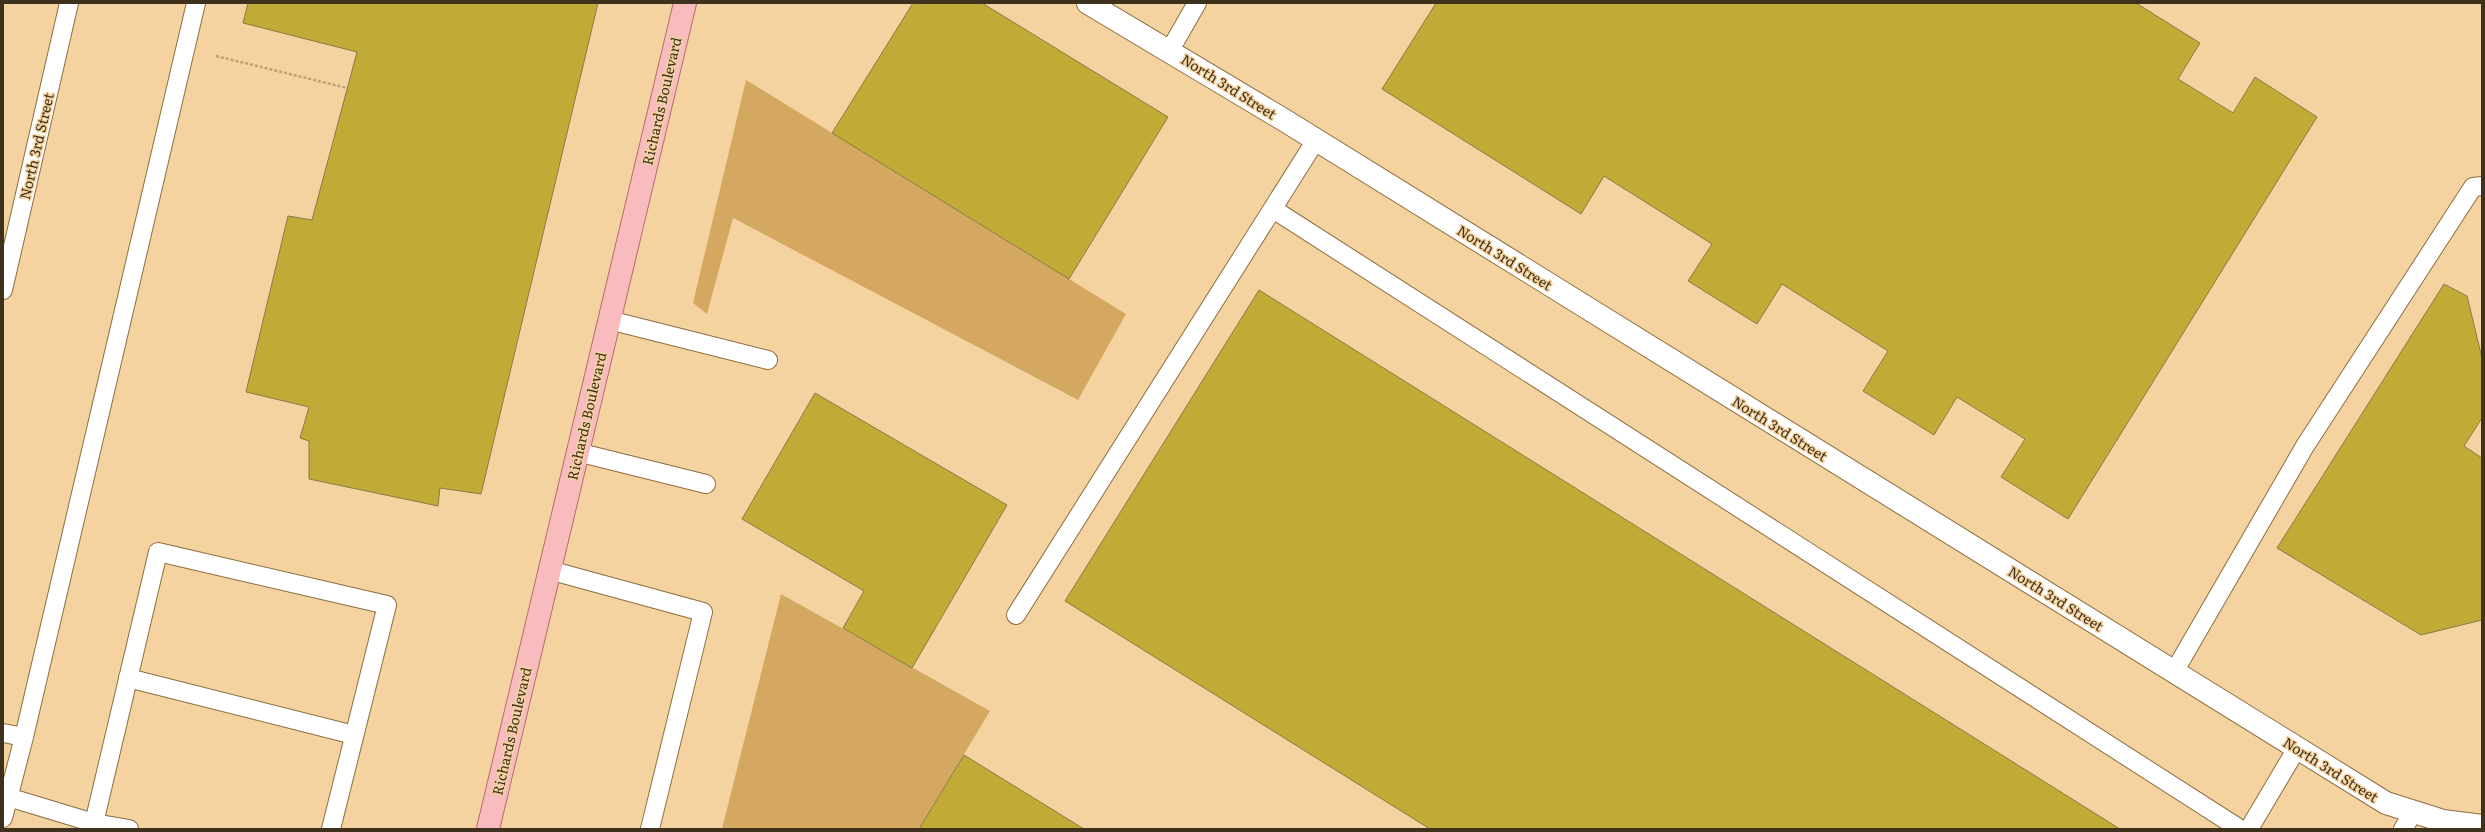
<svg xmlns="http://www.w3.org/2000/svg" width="2485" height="832" viewBox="0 0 2485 832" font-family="Literata,serif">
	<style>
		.green { fill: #d5a861 }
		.building { fill: #c1aa36; stroke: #877c46 }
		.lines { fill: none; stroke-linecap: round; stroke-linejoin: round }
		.service-casing { stroke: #8c6e3f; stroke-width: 20 }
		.minor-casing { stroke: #8c6e3f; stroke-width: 24 }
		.primary-casing { stroke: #b46e6a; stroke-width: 24 }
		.path { stroke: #bca178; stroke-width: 2.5; stroke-dasharray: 3 2; stroke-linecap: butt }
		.service { stroke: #fff; stroke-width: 18 }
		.minor { stroke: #fff; stroke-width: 22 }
		.primary { stroke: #f8bcbe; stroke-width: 22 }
		.labels { text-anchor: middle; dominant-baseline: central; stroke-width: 3; stroke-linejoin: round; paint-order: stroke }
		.street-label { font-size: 14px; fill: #3e311d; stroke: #f5d3a1 }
	</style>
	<rect width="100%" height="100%" fill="#f5d3a1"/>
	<!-- green -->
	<g class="green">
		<path d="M746,80L1126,314L1078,400L733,218L707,314L693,303Z"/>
		<path d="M781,594L990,711L919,829H722Z"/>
	</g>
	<!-- building -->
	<g class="building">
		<path d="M248,3H598L481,494L440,488L438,506L309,479V441L300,438L309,407L246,392L288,216L312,220L357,52L243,23Z"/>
		<path d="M913,3H982L1168,117L1069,279L832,133Z"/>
		<path d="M1436,3H2136L2200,43L2178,79L2233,113L2255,77L2317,117L2068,519L2001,477L2025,439L1957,397L1934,435L1863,391L1888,351L1782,284L1757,324L1688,281L1712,244L1604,176L1581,214L1382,89Z"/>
		<path d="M2444,284L2467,296L2482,358V418L2464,446L2482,458V620L2421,635L2277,548Z"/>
		<path d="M1259,290L2120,829H1430L1065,601Z"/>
		<path d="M815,393L1007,505L912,668L843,628L864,591L742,519Z"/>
		<path d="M964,755L1084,829H919Z"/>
	</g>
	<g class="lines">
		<defs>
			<g id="service">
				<path d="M1170,50L1197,3"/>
				<path d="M1273,209L2240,829"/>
				<path d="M3,290L69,3"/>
				<path d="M609,320L768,360"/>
				<path d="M577,452L706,484"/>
				<path d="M549,570L703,612L650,829"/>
				<path d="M1016,615L1316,140"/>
				<path d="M2174,672L2305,446L2473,187L2482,186"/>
				<path d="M128,678L354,735"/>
				<path d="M3,733L24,737"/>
				<path d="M8,797L94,823L158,552L387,605L331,829"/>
				<path d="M3,818L24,737L196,3"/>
				<path d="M92,829L94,823L129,829"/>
				<path d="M2249,829L2297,748"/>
				<path d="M2403,829L2413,813"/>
			</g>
			<path id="minor" d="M1088,3L1284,120L2386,803L2443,821L2482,826"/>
			<path id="primary" d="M488,829L685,3"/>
		</defs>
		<!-- service casing -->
		<use href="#service" class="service-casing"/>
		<!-- minor casing -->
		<use href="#minor" class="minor-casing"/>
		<!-- primary casing -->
		<use href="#primary" class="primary-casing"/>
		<!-- path -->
		<path class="path" d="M216,56L347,88"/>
		<!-- service -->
		<use href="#service" class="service"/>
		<!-- minor -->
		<use href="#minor" class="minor"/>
		<!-- primary -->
		<use href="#primary" class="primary"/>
	</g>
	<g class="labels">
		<!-- street labels -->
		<g class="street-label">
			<text transform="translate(1229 86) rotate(32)">North 3rd Street</text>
			<text transform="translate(661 101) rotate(-77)">Richards Boulevard</text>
			<text transform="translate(36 146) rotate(-77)">North 3rd Street</text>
			<text transform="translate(1505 257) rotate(32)">North 3rd Street</text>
			<text transform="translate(586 416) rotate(-77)">Richards Boulevard</text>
			<text transform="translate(1780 428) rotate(32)">North 3rd Street</text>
			<text transform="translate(2056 598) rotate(32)">North 3rd Street</text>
			<text transform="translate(511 731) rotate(-77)">Richards Boulevard</text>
			<text transform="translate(2331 769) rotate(32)">North 3rd Street</text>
		</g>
	</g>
	<!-- border -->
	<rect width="2485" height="832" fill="none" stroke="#3e311d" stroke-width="8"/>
</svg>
